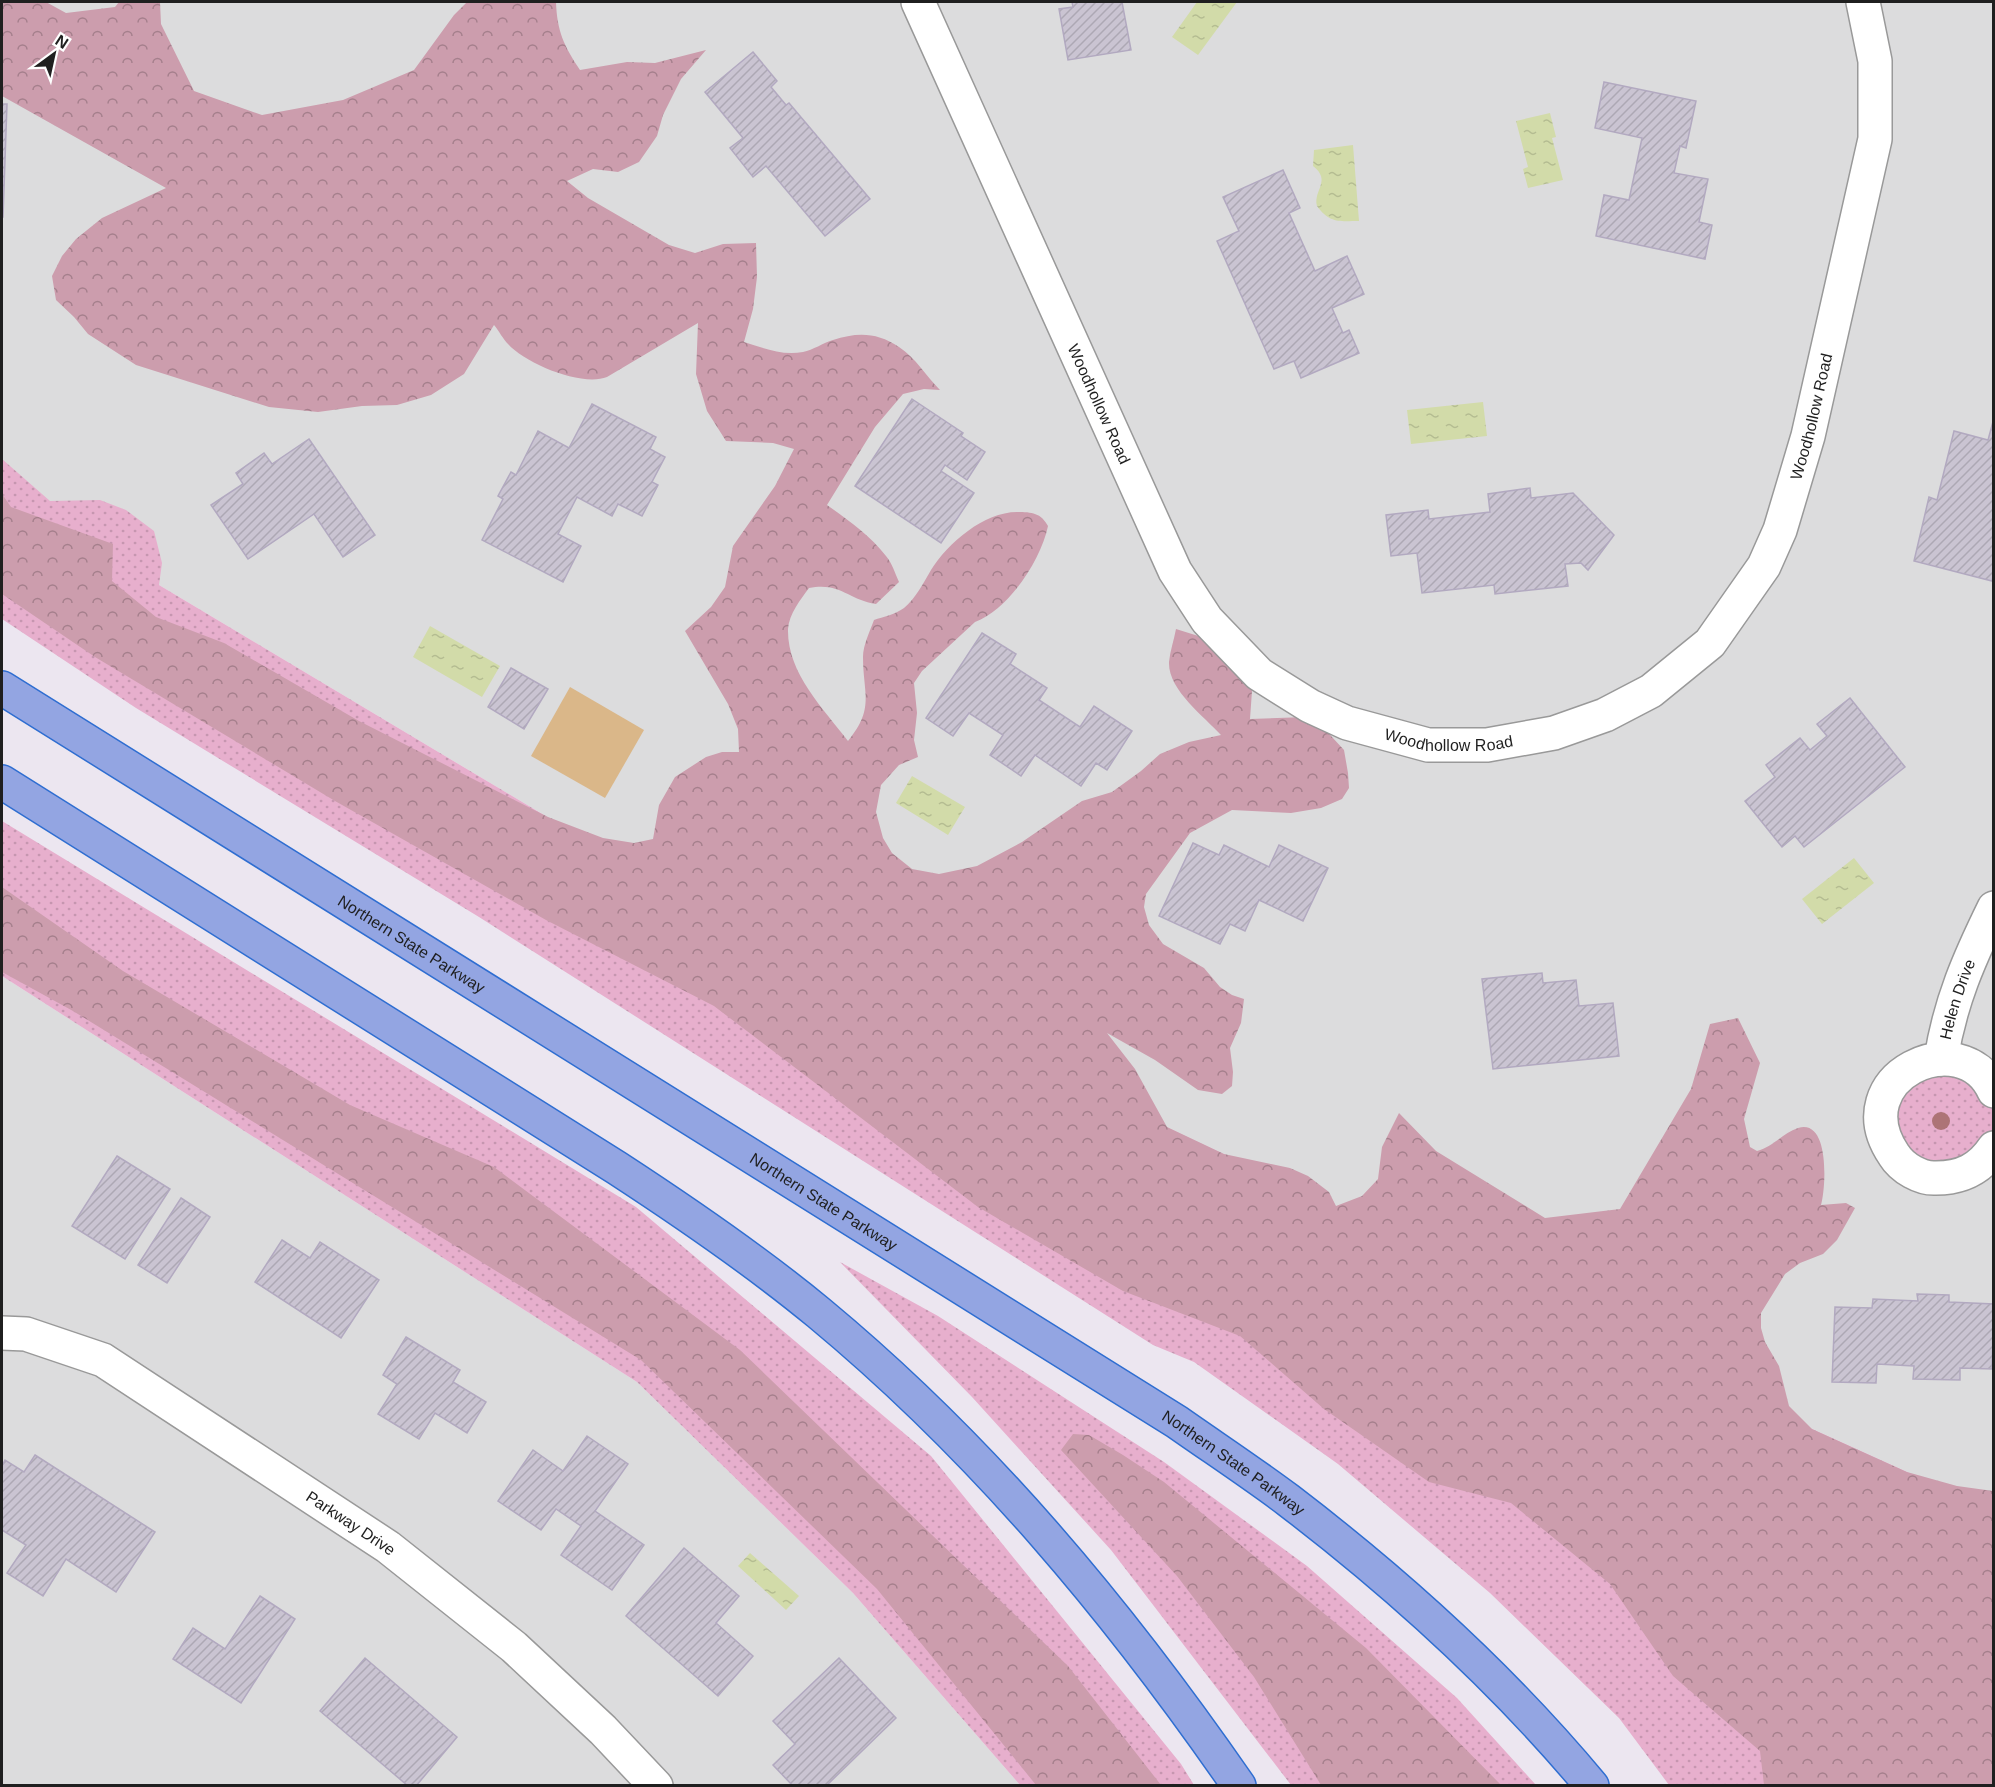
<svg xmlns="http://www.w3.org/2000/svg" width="1995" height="1787" viewBox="0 0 1995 1787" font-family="Helvetica,sans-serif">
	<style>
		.residential { fill: #dcdcdd }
		.grass { fill: url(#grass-dots) }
		.forest { fill: url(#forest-crowns) }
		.pitch { fill: #dab789 }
		.water { fill: url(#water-ripples) }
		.building { fill: url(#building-hatch); stroke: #b2a9c0; stroke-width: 1.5 }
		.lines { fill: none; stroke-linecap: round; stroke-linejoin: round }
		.street-casing { stroke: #999; stroke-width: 36 }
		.highway-casing { stroke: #2f6ed1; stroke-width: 36 }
		.street { stroke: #fff; stroke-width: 33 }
		.highway { stroke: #93a5e2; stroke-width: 33 }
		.tree { fill: #ad7476 }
		.labels { text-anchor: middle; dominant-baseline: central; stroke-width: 4.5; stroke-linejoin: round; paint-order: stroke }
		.street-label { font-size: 16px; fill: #1f1f1f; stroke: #fff }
	</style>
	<defs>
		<pattern id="grass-dots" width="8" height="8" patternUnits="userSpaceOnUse" patternTransform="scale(1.5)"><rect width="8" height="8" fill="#e7afcd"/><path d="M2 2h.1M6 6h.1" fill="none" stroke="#c696b0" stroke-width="1.8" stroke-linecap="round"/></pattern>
		<pattern id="forest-crowns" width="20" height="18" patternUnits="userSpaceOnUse" patternTransform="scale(1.5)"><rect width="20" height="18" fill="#cc9dad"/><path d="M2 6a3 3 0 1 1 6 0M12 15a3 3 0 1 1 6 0" fill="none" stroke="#a57f8c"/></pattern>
		<pattern id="water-ripples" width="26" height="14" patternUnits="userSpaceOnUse" patternTransform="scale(1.5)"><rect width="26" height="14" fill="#d2dba9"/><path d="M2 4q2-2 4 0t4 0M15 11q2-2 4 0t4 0" fill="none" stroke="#b4bc91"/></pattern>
		<pattern id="building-hatch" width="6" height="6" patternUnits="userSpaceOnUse" patternTransform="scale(1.5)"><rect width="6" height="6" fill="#cac4d2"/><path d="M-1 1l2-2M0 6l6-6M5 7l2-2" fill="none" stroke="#ada8b4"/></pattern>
	</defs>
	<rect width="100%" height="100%" fill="#ece6f0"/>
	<!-- residential -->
	<g class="residential">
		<path d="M2,2H1993V1511L1702,1379L696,906L2,491Z"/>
		<path d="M2,976L637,1382L853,1593L1020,1785H2Z"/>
	</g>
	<!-- grass -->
	<g class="grass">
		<path d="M2,459L50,501L100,500L126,510L154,531L162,563L159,585L696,906L1702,1379L1993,1511V1785H1669L1619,1718L1490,1593L1338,1464L1194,1362L1153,1345L479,917L136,708L2,619Z"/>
		<path d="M2,821L636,1207L931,1456L1181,1764L1194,1785H1020L853,1593L637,1382L2,976Z"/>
		<path d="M1921,1062L1993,1091V1148L1913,1172L1882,1105Z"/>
		<path d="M840,1262L938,1316L1164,1462L1307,1566L1457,1698L1536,1785H1291L1111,1550L972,1397Z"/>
	</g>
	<!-- forest -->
	<g class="forest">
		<path d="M2,2H46L66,13L115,7L119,2H160L161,24L194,91L262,115L343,100L414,70L454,15L467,2H556C557,31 564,46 580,70L627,62L655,63L706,50L681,79L663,115L657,136L639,162L618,172L593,169L567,181L588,198L669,245L695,253L723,244L756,243L757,277L753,309L744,342C764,348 782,356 803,352C813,350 823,343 833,340C857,332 877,332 899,347C916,358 926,376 940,390L924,389L903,394L875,427L827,505C848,520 870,535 886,556C892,563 895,573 899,582L876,604C848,600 841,582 809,588C801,599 789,614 788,629C787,673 823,708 848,741C875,708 863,694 863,657C863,645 870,631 874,620C883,617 896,614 904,608C915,599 924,582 931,570C948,543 984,512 1017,512C1032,512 1041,513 1048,526C1041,560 1009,609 975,622L922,671L914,683L917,713L914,740L918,757L899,765L881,785L876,812L883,838L892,853L912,869L939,874L977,866L1022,842L1082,801L1112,792L1141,771L1160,754L1189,742L1221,735C1204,716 1168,690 1169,662C1170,651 1174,640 1176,629L1208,639L1248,674L1252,691L1250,719L1306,717L1320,724L1344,750L1348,773L1349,788L1342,799L1321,808L1291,813L1232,810L1190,833L1146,894L1144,907L1149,925L1163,944L1204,968L1220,987L1232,995L1244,999L1241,1023L1230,1048L1233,1072L1232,1086L1222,1094L1198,1090L1155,1060L1107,1033L1135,1069L1167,1127L1224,1154L1290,1168L1308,1176L1329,1192L1336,1206L1362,1196L1378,1179L1382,1147L1399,1113L1436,1151L1545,1218L1620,1209L1691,1089L1710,1024L1738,1018L1760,1063L1744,1119L1750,1147L1757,1151C1773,1147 1783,1133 1798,1128C1830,1118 1826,1188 1821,1205L1846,1203L1855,1208L1837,1240L1823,1254L1800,1263L1785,1274L1761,1313V1328L1765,1342L1779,1366L1789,1406L1812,1429L1907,1472L1957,1486L1993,1491V1785H1764L1760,1751L1673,1676L1610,1584L1511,1503L1429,1482L1324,1409L1240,1336L1123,1291L978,1207L714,1006L546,920L335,801L95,657L2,594V494L11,507L113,544L112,581L156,617L224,643L359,721L548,817L603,838L634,843L653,839L659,805L675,777L706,757L722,752H739L738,729L728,704L685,631L711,607L725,587L733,546L775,486L794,449L773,443L726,441L707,411L696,374L698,323L607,377C582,387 526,364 508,344C503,339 499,331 494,325L464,374L431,395L397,405L362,406L318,412L269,407L136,365L88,334L74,317L56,300L52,276L62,256L76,239L102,218L166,188L2,96Z"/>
		<path d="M2,887L123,971L350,1105L494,1167L740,1350L1068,1666L1161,1785H1036L877,1589L641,1360L73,1011L2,972Z"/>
		<path d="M1073,1434L1089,1435L1123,1455L1164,1482L1366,1648L1501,1785H1321L1254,1677L1177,1576L1061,1450Z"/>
	</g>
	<!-- pitch -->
	<path class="pitch" d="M570,687L644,730L605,798L531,756Z"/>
	<!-- water -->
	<g class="water">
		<path d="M1197,2H1237L1198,55L1172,37Z"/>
		<path d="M1550,113L1556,137L1552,138L1563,180L1528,188L1523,169L1528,167L1516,121Z"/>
		<path d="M1353,145L1359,221C1340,221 1330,224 1317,206C1313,190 1332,181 1313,166L1314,150Z"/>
		<path d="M1483,402L1487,436L1411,444L1407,410Z"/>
		<path d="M430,626L500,666L482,697L413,657Z"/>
		<path d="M912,776L965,807L948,835L896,803Z"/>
		<path d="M1854,858L1874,883L1822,924L1802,899Z"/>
		<path d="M750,1553L799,1596L786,1610L738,1566Z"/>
	</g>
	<!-- building -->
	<g class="building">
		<path d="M1072,2H1122L1131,50L1068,60L1059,9L1073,7Z"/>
		<path d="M753,52L777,81L771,87L786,105L789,103L870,199L825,236L766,166L753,177L730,148L743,138L705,92Z"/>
		<path d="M1604,82L1696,101L1686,148L1680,146L1674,173L1708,179L1699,222L1712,225L1705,259L1596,236L1604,195L1629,200L1642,138L1595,128Z"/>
		<path d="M2,104H7L3,217H2Z"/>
		<path d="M1283,170L1300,208L1289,213L1315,271L1347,256L1364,294L1332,308L1343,333L1349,330L1359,353L1301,378L1294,361L1274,369L1217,241L1239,231L1223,197Z"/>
		<path d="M912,399L963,433L961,436L985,452L967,480L945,465L941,471L974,493L941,543L855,486Z"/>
		<path d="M592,404L656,437L650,449L665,457L652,482L658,485L642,516L618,504L612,516L577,497L558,534L581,546L563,582L482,540L503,499L498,496L511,472L516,475L538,431L569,448Z"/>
		<path d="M1994,418V573L1992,581L1914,561L1929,497L1937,500L1954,431L1988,440Z"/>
		<path d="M309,439L375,535L343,557L314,514L248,559L211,505L243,484L236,473L264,453L272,464Z"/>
		<path d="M1530,488L1531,498L1573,493L1614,535L1588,570L1581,563L1565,564L1568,586L1495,594L1494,585L1422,593L1417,553L1391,556L1386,515L1428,510L1429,519L1490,512L1488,494Z"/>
		<path d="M982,633L1016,654L1010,664L1047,688L1039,700L1080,727L1094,706L1132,731L1107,770L1096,763L1081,786L1035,755L1021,776L990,755L1003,735L969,713L953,736L926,718Z"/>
		<path d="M511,668L548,689L524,729L488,707Z"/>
		<path d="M1850,698L1905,767L1804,847L1795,836L1782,847L1745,801L1775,777L1766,765L1800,738L1810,750L1827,736L1817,724Z"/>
		<path d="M1193,843L1219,855L1224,845L1269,867L1279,845L1328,868L1303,921L1259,900L1245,931L1230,924L1220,944L1159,916Z"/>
		<path d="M1542,973L1543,983L1576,980L1579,1006L1613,1003L1619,1056L1493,1069L1482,979Z"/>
		<path d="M117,1156L170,1189L125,1259L72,1226Z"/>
		<path d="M181,1198L210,1217L167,1283L138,1265Z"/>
		<path d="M282,1240L310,1258L320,1242L379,1280L341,1338L255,1282Z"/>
		<path d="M1917,1294L1949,1295V1302L1994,1304L1992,1369L1960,1368V1380L1913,1379L1914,1366L1877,1364L1876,1383L1832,1382L1835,1307L1872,1308L1873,1299L1918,1301Z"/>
		<path d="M406,1337L460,1370L453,1382L486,1402L467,1433L435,1413L419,1439L378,1414L397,1384L383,1375Z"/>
		<path d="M587,1436L628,1464L595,1511L644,1545L612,1590L561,1555L581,1526L556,1509L541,1530L498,1501L533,1450L563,1471Z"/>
		<path d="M35,1455L155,1532L116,1592L66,1559L43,1596L7,1573L26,1545L2,1530V1466L5,1460L24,1472Z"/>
		<path d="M684,1548L739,1596L716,1623L753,1656L718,1696L626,1616Z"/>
		<path d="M260,1596L295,1619L241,1703L173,1659L193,1628L225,1649Z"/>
		<path d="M365,1658L457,1737L416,1786H408L320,1711Z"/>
		<path d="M839,1658L896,1718L826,1786H793L773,1765L795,1744L773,1721Z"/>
	</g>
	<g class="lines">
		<defs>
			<g id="street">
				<path id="s1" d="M918,2L1175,571L1207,620L1259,674L1310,706L1347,723L1428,745H1487L1554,733L1605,715L1651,691L1710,643L1764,566L1780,530L1808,436L1875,139V61L1863,2"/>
				<path id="s2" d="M1941,1059C1950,1002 1969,959 1994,908"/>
				<path d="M1994,1091C1962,1021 1841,1077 1894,1155C1902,1168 1921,1179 1936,1178C1962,1178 1980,1169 1994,1148"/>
				<path id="s3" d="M2,1333L26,1334L103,1360L388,1547L514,1647L603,1730L656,1786"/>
			</g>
			<g id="highway">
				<path id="s4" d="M2,688L1177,1422C1214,1448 1252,1473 1288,1500C1398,1584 1503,1679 1592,1786"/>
				<path d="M2,782L617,1168C686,1213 755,1260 819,1313C983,1449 1118,1611 1239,1786"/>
			</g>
		</defs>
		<!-- street casing -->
		<use href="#street" class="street-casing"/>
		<!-- highway casing -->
		<use href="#highway" class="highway-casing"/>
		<!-- street -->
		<use href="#street" class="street"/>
		<!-- highway -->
		<use href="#highway" class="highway"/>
	</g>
	<!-- trees -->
	<circle class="tree" cx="1941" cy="1121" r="9"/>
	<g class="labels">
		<!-- street labels -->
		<g class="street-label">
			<text stroke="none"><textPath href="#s1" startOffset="441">Woodhollow Road</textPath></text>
			<text stroke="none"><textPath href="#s1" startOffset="1503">Woodhollow Road</textPath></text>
			<text stroke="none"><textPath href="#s1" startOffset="963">Woodhollow Road</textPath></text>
			<text stroke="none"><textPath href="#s4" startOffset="483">Northern State Parkway</textPath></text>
			<text stroke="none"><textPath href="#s2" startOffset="62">Helen Drive</textPath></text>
			<text stroke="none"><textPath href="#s4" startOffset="969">Northern State Parkway</textPath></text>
			<text stroke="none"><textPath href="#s4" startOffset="1455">Northern State Parkway</textPath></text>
			<text stroke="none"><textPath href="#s3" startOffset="402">Parkway Drive</textPath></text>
		</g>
	</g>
	<!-- border -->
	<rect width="1995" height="1787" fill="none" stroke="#1f1f1f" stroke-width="6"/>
	<!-- north arrow -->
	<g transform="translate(54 54) rotate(33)" stroke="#ffffff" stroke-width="4.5" paint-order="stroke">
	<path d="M0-4.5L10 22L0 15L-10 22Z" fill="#1f1f1f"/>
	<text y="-9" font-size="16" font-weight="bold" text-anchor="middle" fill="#1f1f1f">N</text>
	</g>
</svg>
